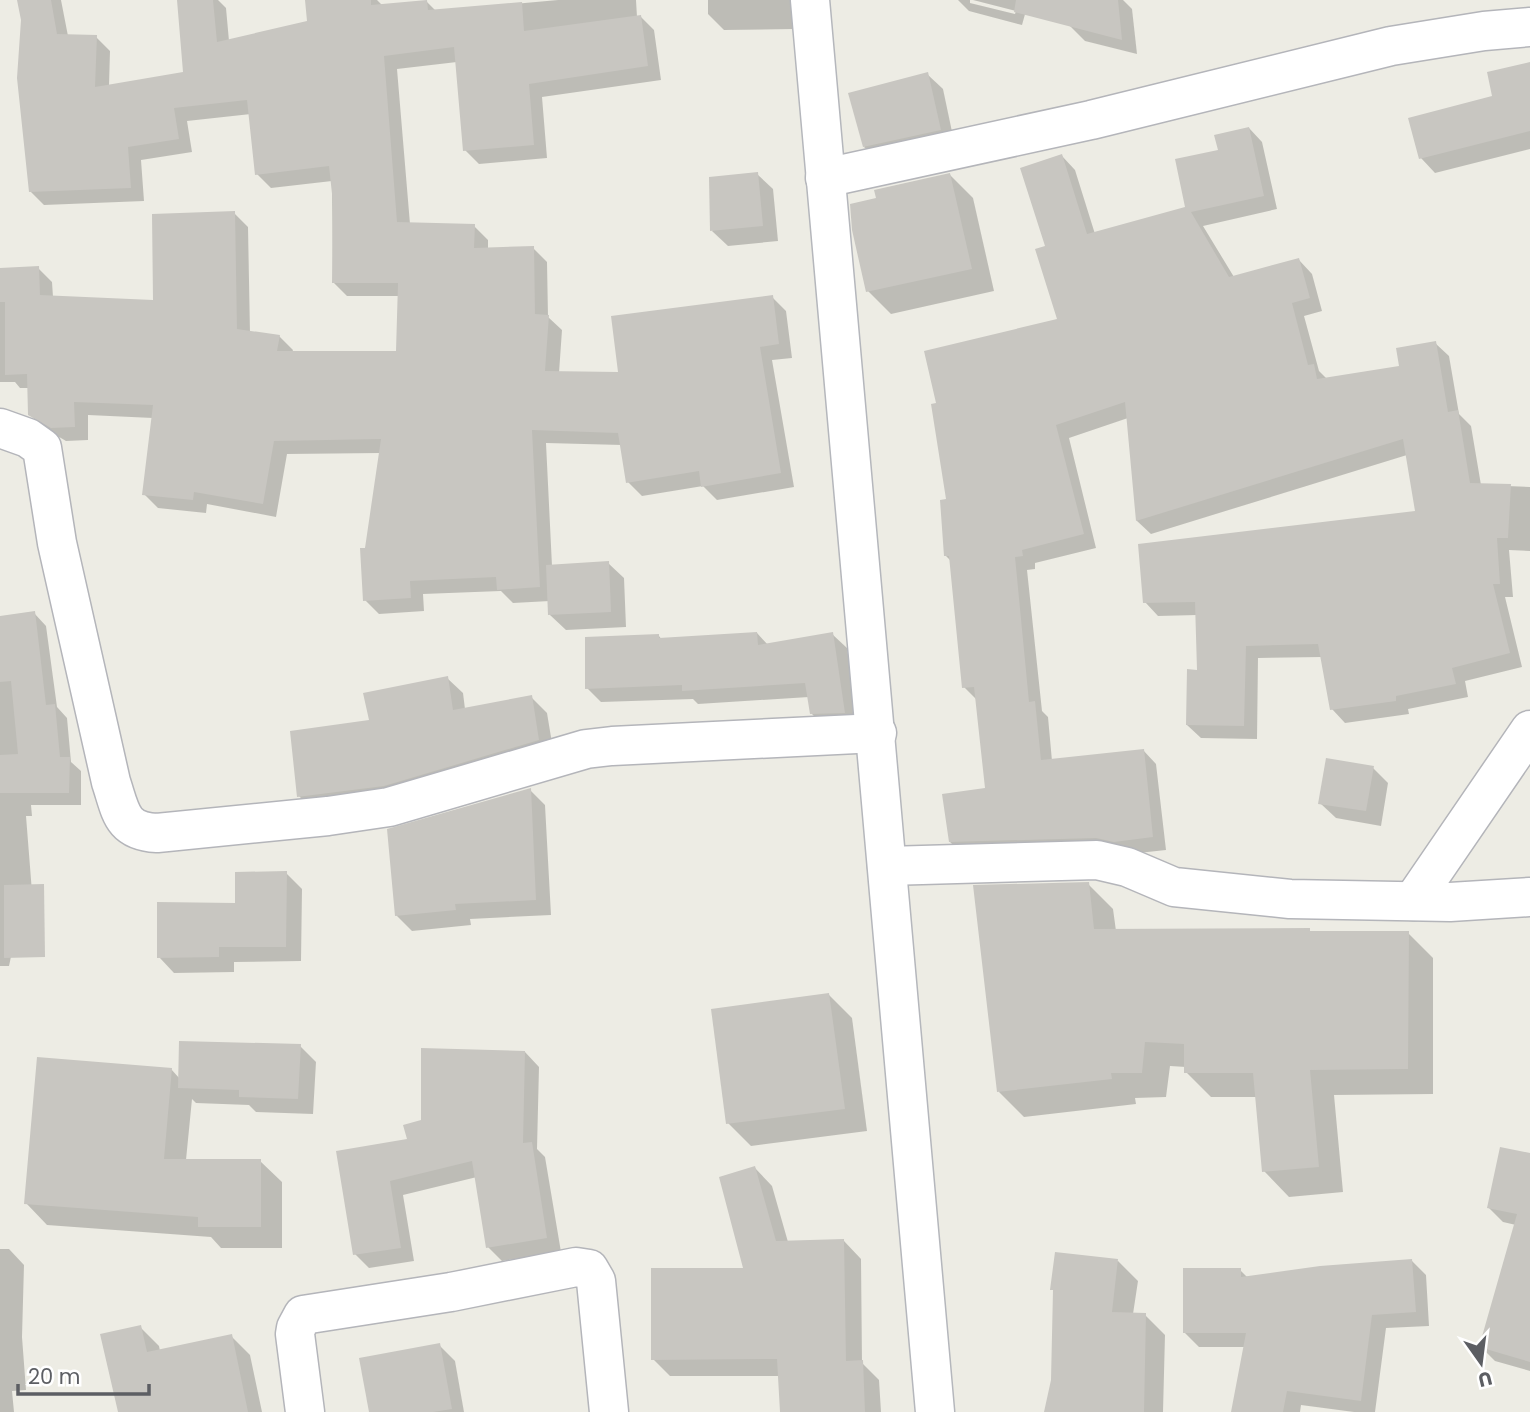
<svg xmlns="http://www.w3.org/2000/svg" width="1530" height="1412" viewBox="0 0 1530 1412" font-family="Poppins,sans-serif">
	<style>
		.shadow { fill: #0003 }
		.building { fill: #c8c6c1 }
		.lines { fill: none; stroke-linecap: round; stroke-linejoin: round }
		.minor-casing { stroke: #b4b5ba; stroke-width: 41 }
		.secondary-casing { stroke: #b5b7bc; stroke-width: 41 }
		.minor { stroke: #fff; stroke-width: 38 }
		.secondary { stroke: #fff; stroke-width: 38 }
	</style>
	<rect width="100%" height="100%" fill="#edece4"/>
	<!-- shadow -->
	<g class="shadow">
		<path d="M19,0H61L68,36L96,37L110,51L109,86L185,74L179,0H218L226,8L229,41L309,23L307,0H377L383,6L426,1L436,11L558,0H636L637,17L640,16L654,30L661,80L542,97L547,158L479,164L465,150L457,62L397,69L410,224L474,226L488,240V249L533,248L547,262L548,317L562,330L559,373L620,374L772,297L786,311L792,358L772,360L794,487L717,500L703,486L642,496L628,482L622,445L546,443L552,566L608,563L624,578L626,627L566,630L550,615V601L513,603L501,591L423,594L424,611L379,614L365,600L366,549L381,453L287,454L276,517L207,504L206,513L158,508L144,494L153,418L88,415V440L66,441L44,428L29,414V388H20L15,382H0V270L38,268L52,282L53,297L155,302L234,213L248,227L250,333L279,336L293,350L292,353L397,352L399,296H347L333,282L332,181L271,188L257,174L251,114L187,121L192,152L141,160L144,201L44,205L30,191L22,20Z"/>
		<path d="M708,0H794V29L724,30L708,14Z"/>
		<path d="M958,0H970V3L1015,14L1016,11L973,0H1029L1022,25L969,11Z"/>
		<path d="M1067,0H1123L1132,9L1137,54L1085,41L1069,25Z"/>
		<path d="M1530,64V149L1435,173L1421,158L1494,97Z"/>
		<path d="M927,74L943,89L955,146L880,162L864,147Z"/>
		<path d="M1249,128L1262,142L1277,209L1203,226L1234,277L1299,260L1312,274L1322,311L1304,316L1319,371L1327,379L1401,367L1435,343L1449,356L1459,414L1471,426L1481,485L1530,487V551L1509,550L1513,597H1505L1522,667L1465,681L1468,697L1408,709L1409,714L1345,723L1332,709L1322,657L1258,658L1257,739L1201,738L1187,725L1199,671L1197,615L1158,616L1145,602L1417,513L1407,455L1151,534L1137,521L1128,418L1069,438L1096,548L1035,563V569L1027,570L1042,711L1048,717L1052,761L1143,750L1156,764L1166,850L1129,854L964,855L950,842L987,789L978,701L964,687L952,562L946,556L948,501L938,404L1059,320L1047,247L1062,156L1075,170L1095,234L1187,209L1220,152Z"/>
		<path d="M757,174L773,189L778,241L728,246L712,231Z"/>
		<path d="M950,175L973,198L994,291L891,314L868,291L878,199Z"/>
		<path d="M34,613L46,626L57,707L67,718L71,762L81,771V805H31L32,816H26L32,892L25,891L9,966H0V617Z"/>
		<path d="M757,633L768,645L832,634L847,648L859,726L826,728L812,714L809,697L698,704L693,699L601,702L587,688L659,636L662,640Z"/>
		<path d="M447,678L463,693L465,709L531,697L547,713L554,755L314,812L299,796L371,721Z"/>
		<path d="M1373,768L1388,783L1381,826L1336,818L1320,803Z"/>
		<path d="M530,790L545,805L551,915L470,919L471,925L412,931L396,915Z"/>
		<path d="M286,873L302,889L301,961L234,962V972L174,973L159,957Z"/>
		<path d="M1088,884L1113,909L1116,931L1309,930L1312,933H1408L1433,958V1094L1334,1095L1343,1192L1289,1197L1264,1171L1257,1097H1211L1186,1072V1067L1170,1066L1166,1097L1135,1098L1136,1104L1024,1117L999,1092Z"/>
		<path d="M829,995L852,1018L867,1131L751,1146L728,1123Z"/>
		<path d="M300,1046L316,1062L313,1114L256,1112L249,1105L196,1103L192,1099L186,1160L260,1161L282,1182V1248H221L211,1237L47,1225L26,1203L171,1069L180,1079Z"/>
		<path d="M525,1052L539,1067L537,1149L545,1157L561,1252L502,1261L488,1247L477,1177L403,1195L414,1261L369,1268L355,1254L409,1141L423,1122Z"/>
		<path d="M1530,1155V1371L1495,1361L1481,1347L1516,1225L1503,1222L1489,1208Z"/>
		<path d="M755,1168L772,1186L788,1242L844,1241L861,1259L862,1363L879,1380L881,1412H782L780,1376H670L653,1359L746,1269Z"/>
		<path d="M0,1249H9L24,1265L22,1337L26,1390L12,1391L14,1412H0Z"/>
		<path d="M1118,1261L1138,1281L1133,1314L1145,1315L1165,1335L1163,1412H1046L1053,1380L1055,1292L1052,1289Z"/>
		<path d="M1412,1261L1426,1275L1429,1326L1386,1328L1375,1412H1354L1301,1405L1300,1412H1233L1246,1347H1199L1184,1332L1240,1270L1248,1278Z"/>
		<path d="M140,1327L159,1346L160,1351L231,1336L250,1355L262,1412H130Z"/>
		<path d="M439,1345L455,1361L464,1412H371Z"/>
	</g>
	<!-- building -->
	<g class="building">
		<path d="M17,0H51L57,34L97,35L95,87L183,72L177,0H213L217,42L307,21L305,0H371V5L427,0L428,10L522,2L524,31L641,15L648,66L529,84L534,145L463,151L454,47L384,56L397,222L475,224L474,248L534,246L535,314L549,315L545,371L618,372L611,316L773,295L779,344L760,347L781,473L701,487L699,471L626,483L618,433L532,430L540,587L497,590L496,577L410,581L411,598L363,601L360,548H365L381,439L274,441L263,504L194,492L193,500L142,495L153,405L74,402L75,427L51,428L28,415L27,374L5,375V302H0V268L39,266L40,295L153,300L152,214L235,211L237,329L280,335L277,351H396L398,283H332L333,203L329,166L255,175L247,100L174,108L179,139L128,147L131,188L29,192L17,78L21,20Z"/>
		<path d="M1016,0H1118L1122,40L1014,12Z"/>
		<path d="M1530,62V131L1419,159L1408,118L1492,96L1487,72Z"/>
		<path d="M928,72L941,130L863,147L848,93Z"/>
		<path d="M1249,127L1264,196L1191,212L1229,277L1299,258L1310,298L1292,303L1308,365L1314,364L1317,379L1399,366L1396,348L1436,341L1448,412L1458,410L1470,483L1511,484L1508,538H1497L1500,584H1493L1510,653L1452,668L1456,684L1396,696V701L1330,710L1318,644L1246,646L1244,726L1186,725L1187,669L1197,670L1195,602L1143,603L1138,544L1415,511L1403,439L1136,521L1125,402L1056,425L1084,534L1022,550L1023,556L1015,557L1029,702L1035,701L1041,760L1144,749L1153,837L1114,842L1096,838L949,842L942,794L985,788L974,687L962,688L949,556H944L940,500L946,499L931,404L936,403L924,351L1057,319L1035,249L1045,246L1020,168L1062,154L1087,234L1185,207L1175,159L1218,150L1214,135Z"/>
		<path d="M758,172L763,226L710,231L709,177Z"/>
		<path d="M950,173L972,269L866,292L852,230L850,204L876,198L874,190Z"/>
		<path d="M609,561L611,612L548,615L546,565Z"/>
		<path d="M35,611L46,705L55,704L60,757H70L69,793H0V755L18,754L11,681L0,682V616Z"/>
		<path d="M757,632L758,645L833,632L845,713L810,714L805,683L682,691V685L585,689V637L659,634V638Z"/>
		<path d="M448,676L453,710L532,695L539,740L384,786L297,797L290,731L369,720L363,693Z"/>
		<path d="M1326,758L1374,766L1366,811L1318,804Z"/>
		<path d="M531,788L536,900L455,904L456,910L395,916L387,829Z"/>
		<path d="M287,871L286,947H219V957L157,958V902L235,903V872Z"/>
		<path d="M1089,882L1094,929L1310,928V931H1409L1408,1069L1310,1070L1319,1167L1262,1172L1253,1073H1184V1044L1145,1042L1142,1073H1111L1112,1079L997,1092L973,885Z"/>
		<path d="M44,884L45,957L4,958V885Z"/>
		<path d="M829,993L845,1109L726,1124L711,1009Z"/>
		<path d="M179,1041L301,1044L298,1099L239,1097V1090L178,1088Z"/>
		<path d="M421,1048L525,1051L523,1143L532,1142L547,1238L486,1248L472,1161L390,1181L401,1248L353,1255L336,1151L407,1139L403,1125L421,1120Z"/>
		<path d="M37,1057L172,1068L164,1159H261V1227H198V1217L24,1204Z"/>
		<path d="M1500,1147L1530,1153V1362L1479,1347L1517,1214L1487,1208Z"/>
		<path d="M755,1166L776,1241L844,1239L846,1361L863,1360L865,1412H780L777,1359L651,1360V1268H743L719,1177Z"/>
		<path d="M1055,1252L1118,1259L1112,1312L1146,1313L1144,1412H1044L1051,1380L1053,1290H1050Z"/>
		<path d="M1412,1259L1416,1312L1372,1315L1361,1401L1287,1391L1283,1412H1231L1246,1333H1183V1268H1241V1277L1320,1266Z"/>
		<path d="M141,1325L147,1352L232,1334L248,1412H118L100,1334Z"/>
		<path d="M440,1343L452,1409L433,1412H369L359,1358Z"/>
	</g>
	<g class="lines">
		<defs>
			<g id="minor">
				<path d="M825,178L1091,120L1391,46L1484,31L1530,27"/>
				<path d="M0,428L28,438L42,448L57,543L111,782C121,812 121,831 157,833L328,816L389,807L586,749L612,746L877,733"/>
				<path d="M887,866L1097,860L1127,867L1174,887L1290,899L1450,902L1530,897"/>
				<path d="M1413,901L1530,730"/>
				<path d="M305,1412L295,1334L296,1328L303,1315L451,1292L576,1267L589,1269L596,1281L609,1412"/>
			</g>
			<path id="secondary" d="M810,0L935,1412"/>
		</defs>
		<!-- minor casing -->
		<use href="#minor" class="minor-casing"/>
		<!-- secondary casing -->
		<use href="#secondary" class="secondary-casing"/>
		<!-- minor -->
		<use href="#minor" class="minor"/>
		<!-- secondary -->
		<use href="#secondary" class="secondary"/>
	</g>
	<!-- north arrow -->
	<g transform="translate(1481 1363) rotate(166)" stroke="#ffffff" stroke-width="5" paint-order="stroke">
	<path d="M0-5L12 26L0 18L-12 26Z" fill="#5c5e63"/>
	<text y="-10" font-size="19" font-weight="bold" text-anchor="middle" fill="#5c5e63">U</text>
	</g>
	<!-- scale -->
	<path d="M18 1384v10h131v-10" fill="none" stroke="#5c5e63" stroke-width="3.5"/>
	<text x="28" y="1384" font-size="21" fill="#5c5e63" stroke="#ffffff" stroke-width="5" paint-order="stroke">20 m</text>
</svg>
